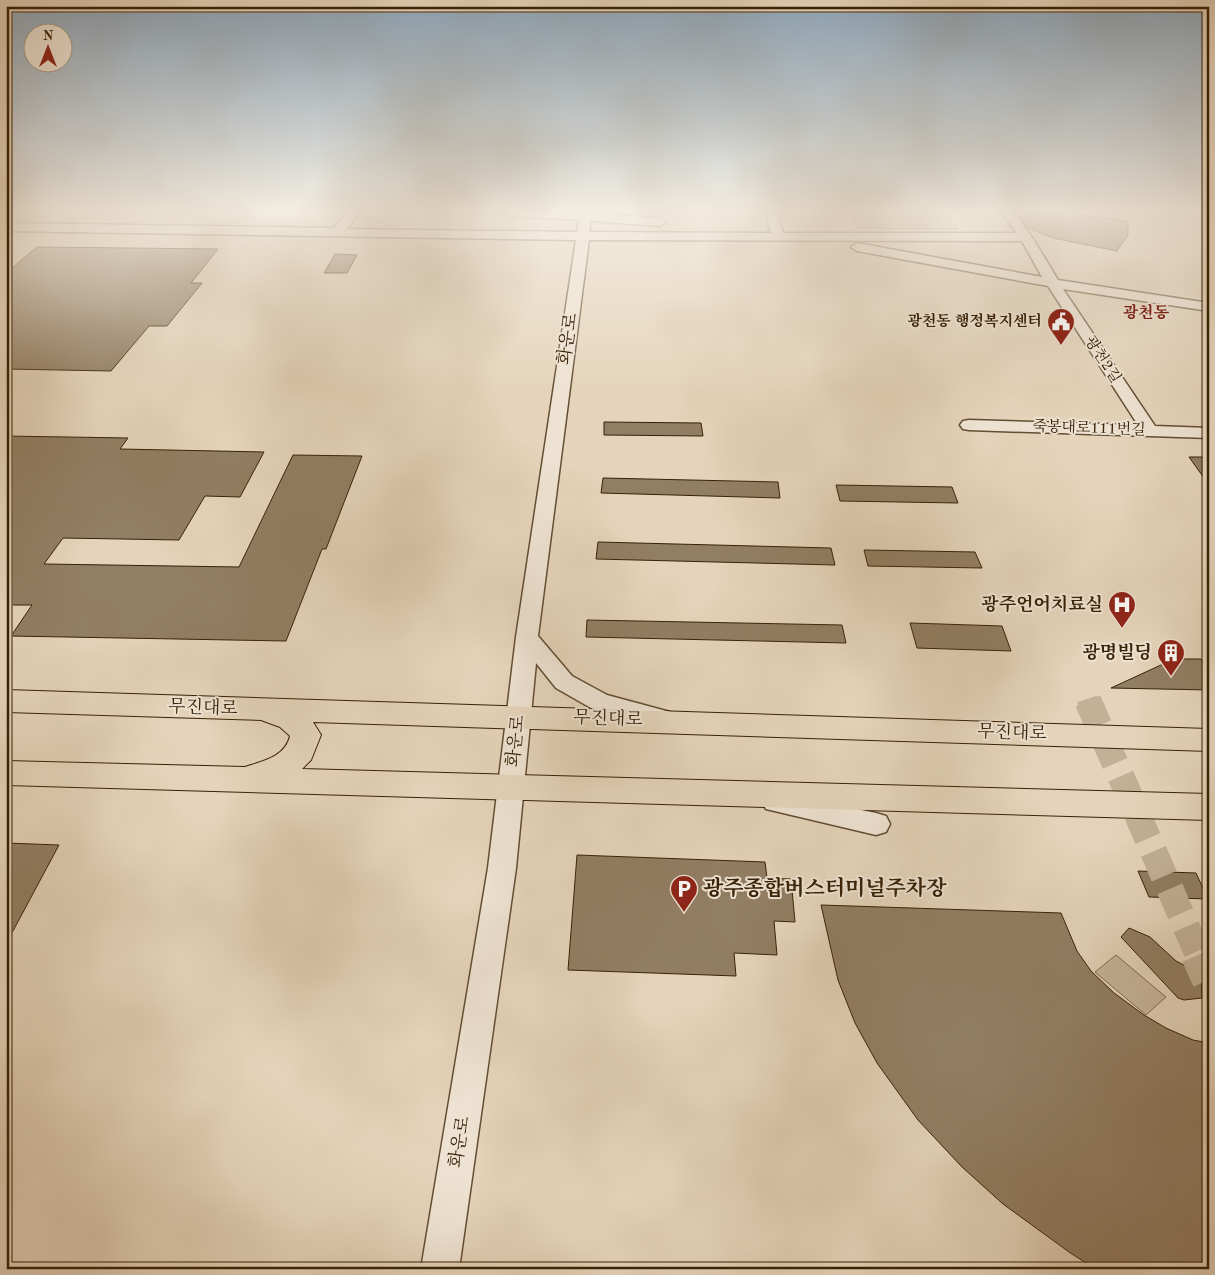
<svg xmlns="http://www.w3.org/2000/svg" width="1215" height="1275" viewBox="0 0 1215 1275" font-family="'Old Standard TT','Noto Serif KR',serif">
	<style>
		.green { fill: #c8b69c; stroke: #806c51 }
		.building { fill: #927e64; stroke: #382106 }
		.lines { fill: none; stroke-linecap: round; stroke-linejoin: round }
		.minor-tunnel-far2 { stroke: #c2b097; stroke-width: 21; stroke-dasharray: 21 11; stroke-linecap: butt }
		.minor-tunnel-far1 { stroke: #c2b097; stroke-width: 27; stroke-dasharray: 27 14; stroke-linecap: butt }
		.minor-tunnel { stroke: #c2b097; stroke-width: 34; stroke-dasharray: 34 17; stroke-linecap: butt }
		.minor-casing { stroke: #634e33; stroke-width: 3 }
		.major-casing { stroke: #382106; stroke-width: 2 }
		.minor { fill: #eee3d3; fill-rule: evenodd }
		.major { fill: #e5d4bb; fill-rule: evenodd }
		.labels { text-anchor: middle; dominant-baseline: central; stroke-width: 4; stroke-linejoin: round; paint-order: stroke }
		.far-poi-label { font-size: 15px; font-weight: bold; fill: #382106; stroke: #eee3d3; text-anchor: end }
		.far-street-label { font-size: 15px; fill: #382106; stroke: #eee3d3 }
		.far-quarter-label { font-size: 16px; font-weight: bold; fill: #7a1f14; stroke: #eee3d3 }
		.street-label { font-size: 18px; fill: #382106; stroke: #eee3d3 }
		.poi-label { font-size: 18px; font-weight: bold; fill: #382106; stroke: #eee3d3; text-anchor: end }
		.near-poi-label { font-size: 21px; font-weight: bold; fill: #382106; stroke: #eee3d3; text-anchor: start }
	</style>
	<rect width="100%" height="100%" fill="#e5d4bb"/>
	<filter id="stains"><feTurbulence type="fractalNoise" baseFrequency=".004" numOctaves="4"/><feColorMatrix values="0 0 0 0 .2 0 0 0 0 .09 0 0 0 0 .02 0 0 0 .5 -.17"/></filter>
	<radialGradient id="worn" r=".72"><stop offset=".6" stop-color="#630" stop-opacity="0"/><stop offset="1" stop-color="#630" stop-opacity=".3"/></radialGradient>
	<!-- green -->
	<g class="green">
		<path d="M850,212H947L958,229L857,228Z"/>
		<path d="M1116,955L1166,997L1146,1015L1095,972Z"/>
	</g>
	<!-- building -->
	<g class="building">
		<path d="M1029,212H1060L1128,221V235L1117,251L1053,238L1028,228L1019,217Z"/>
		<path d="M37,247L218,249L191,283H202L167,326H149L111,371L6,369V273Z"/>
		<path d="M335,254L357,255L347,273H324Z"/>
		<path d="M604,422L701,423L703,436L604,435Z"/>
		<path d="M6,436L128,438L120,449L264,452L240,497L205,496L179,540L63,538L44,564L239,567L293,455L362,456L326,549H322L286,641L11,636L32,605H6Z"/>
		<path d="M1189,457H1209V485Z"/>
		<path d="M603,478L778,482L780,498L601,493Z"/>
		<path d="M836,485L952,487L958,503L840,501Z"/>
		<path d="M598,542L831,548L835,565L596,559Z"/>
		<path d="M864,550L975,552L982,568L868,566Z"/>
		<path d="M587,620L842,625L846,643L586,637Z"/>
		<path d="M910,623L1002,626L1011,651L917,648Z"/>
		<path d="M1174,659H1201L1209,673V690L1111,688Z"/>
		<path d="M6,843L59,845L6,944Z"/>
		<path d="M577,855L765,862L767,878L791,879L795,922L774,921L777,955L734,953L736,976L568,970Z"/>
		<path d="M1138,871L1196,873L1208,899L1149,897Z"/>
		<path d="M821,905L1061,913L1077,951L1091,971L1114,993L1144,1015L1166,1028L1193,1040L1209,1043V1269H1095L1069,1252L1003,1204L962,1167L918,1120L877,1063L855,1023L838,980Z"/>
		<path d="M1129,928L1150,937L1176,961L1201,974L1202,998L1184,1000L1178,998L1121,937Z"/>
	</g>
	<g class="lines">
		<!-- minor-tunnel-far2 -->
		<path class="minor-tunnel-far2" d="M1087,699L1088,702"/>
		<!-- minor-tunnel-far1 -->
		<path class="minor-tunnel-far1" d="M1088,701L1199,956"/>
		<!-- minor-tunnel -->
		<path class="minor-tunnel" d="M1198,955L1209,980"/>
		<defs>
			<g id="minor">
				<path d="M348,212H360L347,229L577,232L579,220L509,216L503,212H592V214L660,218L666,222L660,226L591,221L589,232L771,233L765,212H777L783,233H1017L1001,212H1013L1032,237L1058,280L1209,303V311L1063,289L1155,426L1209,428V438L969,430L963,429L960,425L963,421L969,420L1138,425L1048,286L857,251L851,247L857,243L1042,277L1022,241L589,240L538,636L572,676L607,695L670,712L673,718L670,724L661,727L591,708L556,688L536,663L516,868L459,1269H421L488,868L516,637L576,240L6,231V223L334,228Z"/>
				<path d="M775,792L876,813L886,816L890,824L886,832L876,835L766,809L762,802L766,795Z"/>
			</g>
			<path id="major" d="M6,690L1209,729V751L313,722L321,735L311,760L302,769L1209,794V820L6,785V761L245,767C263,761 285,757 290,736L280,727L261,720L6,712Z"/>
		</defs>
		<!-- minor casing -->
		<use href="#minor" class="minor-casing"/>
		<!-- major casing -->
		<use href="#major" class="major-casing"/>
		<!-- minor -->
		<use href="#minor" class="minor"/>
		<!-- major -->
		<use href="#major" class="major"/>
	</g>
	<!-- sky -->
	<linearGradient id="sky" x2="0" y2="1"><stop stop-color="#8fa8bd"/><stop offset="0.54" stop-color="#f3ece0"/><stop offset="1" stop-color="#f3ece0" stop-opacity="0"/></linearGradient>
	<rect width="1215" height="390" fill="url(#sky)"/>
	<!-- icons -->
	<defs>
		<symbol id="civic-pin" viewBox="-11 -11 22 30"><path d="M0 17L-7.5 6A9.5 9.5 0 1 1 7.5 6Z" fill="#8f2418" stroke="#eee3d3"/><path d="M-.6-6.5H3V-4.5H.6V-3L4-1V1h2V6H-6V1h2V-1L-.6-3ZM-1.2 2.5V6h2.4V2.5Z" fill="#fff"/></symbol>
		<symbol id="hospital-pin" viewBox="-11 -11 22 30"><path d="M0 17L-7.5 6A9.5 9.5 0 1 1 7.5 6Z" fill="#8f2418" stroke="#eee3d3"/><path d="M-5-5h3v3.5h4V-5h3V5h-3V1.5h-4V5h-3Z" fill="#fff"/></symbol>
		<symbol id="building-pin" viewBox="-11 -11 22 30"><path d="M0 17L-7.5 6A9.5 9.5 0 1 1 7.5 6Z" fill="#8f2418" stroke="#eee3d3"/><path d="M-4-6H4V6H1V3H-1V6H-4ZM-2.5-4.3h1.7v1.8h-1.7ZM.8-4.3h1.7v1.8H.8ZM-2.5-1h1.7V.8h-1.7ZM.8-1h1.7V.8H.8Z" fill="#fff"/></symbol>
		<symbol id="parking-pin" viewBox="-11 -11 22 30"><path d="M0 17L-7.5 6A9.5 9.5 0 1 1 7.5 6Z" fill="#8f2418" stroke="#eee3d3"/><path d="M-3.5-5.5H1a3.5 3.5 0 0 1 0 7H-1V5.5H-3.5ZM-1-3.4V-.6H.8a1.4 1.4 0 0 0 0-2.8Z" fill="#fff"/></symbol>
	</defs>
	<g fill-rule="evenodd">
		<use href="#civic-pin" x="1045" y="306" width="32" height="43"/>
		<use href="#hospital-pin" x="1106" y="589" width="32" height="43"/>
		<use href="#building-pin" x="1155" y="637" width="32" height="43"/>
		<use href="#parking-pin" x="668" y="873" width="32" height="43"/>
	</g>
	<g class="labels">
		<!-- far-poi labels -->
		<g class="far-poi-label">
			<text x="1042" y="322">광천동 행정복지센터</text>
		</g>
		<!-- far-street labels -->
		<g class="far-street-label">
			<text transform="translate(1102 360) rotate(57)">광천2길</text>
			<text transform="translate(1089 429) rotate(2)">죽봉대로111번길</text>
		</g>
		<!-- far-quarter labels -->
		<g class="far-quarter-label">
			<text x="1146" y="314">광천동</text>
		</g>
		<!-- street labels -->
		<g class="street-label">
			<text transform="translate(568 339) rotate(-82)">화운로</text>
			<text transform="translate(203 708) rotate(2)">무진대로</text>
			<text transform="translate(608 719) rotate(2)">무진대로</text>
			<text transform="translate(1012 733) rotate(2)">무진대로</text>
			<text transform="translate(516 741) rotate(-84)">화운로</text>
			<text transform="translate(460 1142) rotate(-81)">화운로</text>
		</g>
		<!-- poi labels -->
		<g class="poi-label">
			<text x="1103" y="605">광주언어치료실</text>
			<text x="1152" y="653">광명빌딩</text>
		</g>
		<!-- near-poi labels -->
		<g class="near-poi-label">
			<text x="703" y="889">광주종합버스터미널주차장</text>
		</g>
	</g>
	<!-- margin -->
	<rect width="1215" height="1275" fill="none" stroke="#e5d4bb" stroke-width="25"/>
	<rect x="8" y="8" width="1200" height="1260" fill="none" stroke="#382106" stroke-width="2.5"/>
	<rect x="12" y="12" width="1190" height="1250" fill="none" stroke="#382106"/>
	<!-- north arrow -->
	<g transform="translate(48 48)"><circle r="24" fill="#eee3d3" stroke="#a59581"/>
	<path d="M0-4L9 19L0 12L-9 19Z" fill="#8f2418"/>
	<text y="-8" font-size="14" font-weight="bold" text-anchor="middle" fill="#382106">N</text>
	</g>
	<rect width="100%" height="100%" filter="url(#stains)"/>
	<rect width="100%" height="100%" fill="url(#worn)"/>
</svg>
